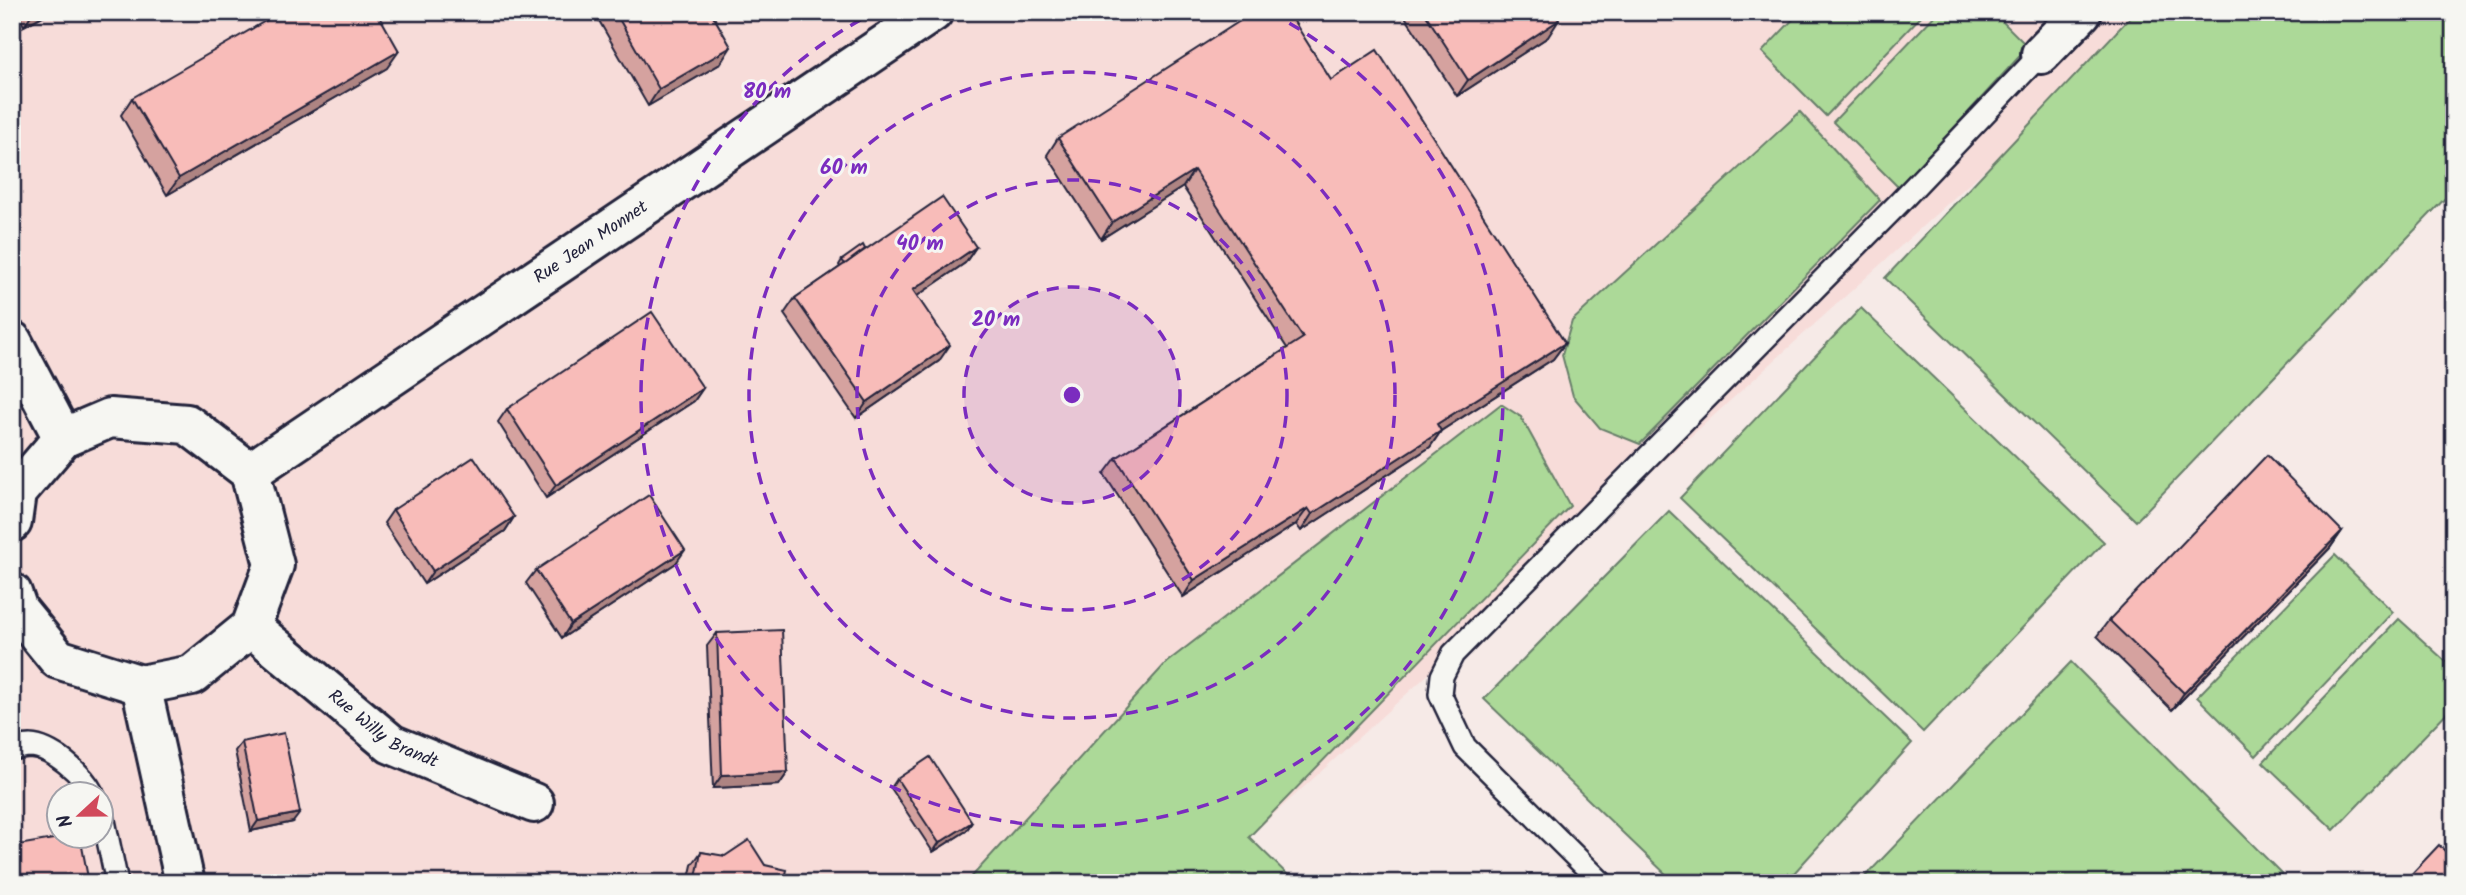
<svg xmlns="http://www.w3.org/2000/svg" width="2466" height="895" viewBox="0 0 2466 895" font-family="Kalam,sans-serif">
	<style>
		.built { fill: #f7dcd9; fill-rule: evenodd }
		.green { fill: #acd998; stroke: #677e6a; stroke-width: 2 }
		.lines { fill: none; stroke-linecap: round; stroke-linejoin: round }
		.lane-casing { stroke: #22223b; stroke-width: 26 }
		.street-casing { stroke: #22223b; stroke-width: 44 }
		.lane { stroke: #f6f6f2; stroke-width: 21 }
		.street { stroke: #f6f6f2; stroke-width: 38 }
		.wall { fill: #d5a29f; stroke: #22223b; stroke-width: 2 }
		.shaded-wall { fill: #ae8482; stroke: #22223b; stroke-width: 2 }
		.building { fill: #f8bcb9; stroke: #22223b; stroke-width: 2 }
		.ring { fill: none; stroke: #7b2cbf; stroke-width: 3.5; stroke-dasharray: 12 9 }
		.labels { text-anchor: middle; dominant-baseline: central; stroke-width: 6; stroke-linejoin: round; paint-order: stroke }
		.street-label { font-size: 18px; fill: #22223b; stroke: #f6f6f2 }
		.centre { fill: #7b2cbf; stroke: #f6f6f2; stroke-width: 3.5 }
		.ring-label { font-size: 21px; text-anchor: middle; font-weight: bold; fill: #7b2cbf; stroke: #f6f6f2; stroke-width: 6; stroke-linejoin: round; paint-order: stroke }
	</style>
	<rect width="100%" height="100%" fill="#f6eae7"/>
	<filter id="ink" filterUnits="userSpaceOnUse"><feTurbulence type="fractalNoise" baseFrequency=".0143" numOctaves="2"/><feDisplacementMap in="SourceGraphic" scale="14" xChannelSelector="R" yChannelSelector="G"/><feConvolveMatrix kernelMatrix="1 2 1 2 8 2 1 2 1" color-interpolation-filters="sRGB"/></filter>
	<g filter="url(#ink)">
		<!-- built -->
		<path class="built" d="M12,12H2159L1251,835L1167,663L966,883H12ZM60,794H102V836H60Z"/>
		<!-- green -->
		<g class="green">
			<path d="M1800,12H1925L1826,116L1762,52Z"/>
			<path d="M1938,12H1993L2028,47L1899,188L1833,122Z"/>
			<path d="M2135,12H2454V189L2136,521L1885,278Z"/>
			<path d="M1800,112L1880,200L1640,444L1600,428L1573,396L1562,355L1572,321Z"/>
			<path d="M1861,308L2104,542L1923,732L1680,498Z"/>
			<path d="M1501,404L1521,417L1570,506L1249,837L1296,883H966L1167,662Z"/>
			<path d="M1669,511L1912,743L1785,883H1675L1484,699Z"/>
			<path d="M2335,555L2393,612L2256,756L2197,697Z"/>
			<path d="M2399,619L2454,669V705L2334,830L2263,762Z"/>
			<path d="M2071,662L2282,874L2274,883H1859Z"/>
		</g>
		<g class="lines">
			<defs>
				<g id="lane">
					<path d="M12,749C17,748 24,746 30,746C52,747 83,774 93,794"/>
					<path d="M102,811L117,883"/>
					<path d="M1602,883L1465,747L1440,694L1442,676L1453,654L1899,203L2041,54"/>
				</g>
				<g id="street">
					<path d="M2041,54L2082,12"/>
					<path d="M12,341L63,438"/>
					<path id="s1" d="M250,472L933,12"/>
					<path d="M12,522L16,493L63,438L110,418L187,424L250,472L274,565L251,627L192,675L141,685L58,659L18,610L12,593"/>
					<path id="s2" d="M251,627L391,744L534,803"/>
					<path d="M141,685L185,883"/>
				</g>
			</defs>
			<!-- lane casing -->
			<use href="#lane" class="lane-casing"/>
			<!-- street casing -->
			<use href="#street" class="street-casing"/>
			<!-- lane -->
			<use href="#lane" class="lane"/>
			<!-- street -->
			<use href="#street" class="street"/>
		</g>
		<!-- wall -->
		<g class="wall">
			<path d="M17,12H50L24,26Z"/>
			<path d="M594,12H711L720,64L648,106Z"/>
			<path d="M1402,12H1554L1548,37L1457,96Z"/>
			<path d="M387,68L167,195L121,115L132,98Z"/>
			<path d="M1331,80L1565,343L1553,359L1441,431L1430,447L1301,531L1296,524L1183,597L1104,474L1116,458L1287,348L1183,187L1101,239L1047,155L1058,138Z"/>
			<path d="M976,247L965,263L917,296L939,361L856,418L784,314L795,298L840,267L839,265L842,260L865,250Z"/>
			<path d="M703,388L694,401L546,498L498,422L507,409Z"/>
			<path d="M393,510L514,517L505,531L424,584L384,523Z"/>
			<path d="M2342,531L2330,548L2172,710L2097,636L2109,620Z"/>
			<path d="M676,563L562,638L526,583L536,570Z"/>
			<path d="M717,633L788,772L779,785L713,788L707,646Z"/>
			<path d="M242,742L293,822L251,831L235,751Z"/>
			<path d="M897,779L972,822L966,831L933,852L891,788Z"/>
			<path d="M701,852L765,865L784,883H688L692,865Z"/>
		</g>
		<!-- shaded-wall -->
		<g class="shaded-wall">
			<path d="M33,12H50L24,26Z"/>
			<path d="M1559,20L1548,37L1457,96L1468,80Z"/>
			<path d="M731,47L720,64L648,106L659,89Z"/>
			<path d="M399,51L387,68L167,195L179,178Z"/>
			<path d="M1194,170L1183,187L1101,239L1112,222Z"/>
			<path d="M976,247L965,263L901,307L913,290Z"/>
			<path d="M1565,343L1553,359L1425,441L1437,424Z"/>
			<path d="M950,345L939,361L856,418L867,402Z"/>
			<path d="M703,388L694,401L546,498L556,485Z"/>
			<path d="M1441,431L1430,447L1301,531L1312,514Z"/>
			<path d="M1308,508L1296,524L1183,597L1194,580Z"/>
			<path d="M514,517L505,531L424,584L433,571Z"/>
			<path d="M2342,531L2330,548L2172,710L2184,693Z"/>
			<path d="M685,550L676,563L562,638L571,624Z"/>
			<path d="M788,772L779,785L713,788L722,775Z"/>
			<path d="M300,813L293,822L251,831L258,821Z"/>
			<path d="M972,822L966,831L933,852L939,843Z"/>
		</g>
		<!-- building -->
		<g class="building">
			<path d="M281,12H377L399,51L179,178L132,98Z"/>
			<path d="M615,12H711L731,47L659,89Z"/>
			<path d="M1254,12H1288L1331,80L1377,50L1565,343L1437,424L1441,431L1312,514L1308,508L1194,580L1116,458L1303,338L1194,170L1112,222L1058,138Z"/>
			<path d="M1424,12H1554L1559,20L1468,80Z"/>
			<path d="M942,197L976,247L913,290L950,345L867,402L795,298Z"/>
			<path d="M863,245L865,249L845,264L842,260Z"/>
			<path d="M652,312L703,388L556,485L507,409Z"/>
			<path d="M2267,455L2342,531L2184,693L2109,620Z"/>
			<path d="M474,457L514,517L433,571L393,510Z"/>
			<path d="M649,495L685,550L571,624L536,570Z"/>
			<path d="M782,630L788,772L722,775L717,633Z"/>
			<path d="M284,733L300,813L258,821L242,742Z"/>
			<path d="M930,757L972,822L939,843L897,779Z"/>
			<path d="M71,836H80L89,883H12V846Z"/>
			<path d="M749,840L765,865L787,870L784,883H695L701,852L725,856Z"/>
			<path d="M2439,845L2454,860V883H2403Z"/>
			<path d="M312,873L314,883H269V882Z"/>
		</g>
	</g>
	<!-- distance rings -->
	<circle cx="1072" cy="395" r="108" fill="#7b2cbf" fill-opacity=".12"/>
	<g class="ring">
		<circle cx="1072" cy="395" r="108"/>
		<circle cx="1072" cy="395" r="215"/>
		<circle cx="1072" cy="395" r="323"/>
		<path d="M1271 13A431 431 0 1 1 873 13"/>
	</g>
	<g class="labels">
		<!-- street labels -->
		<g class="street-label">
			<text stroke="none"><textPath href="#s1" startOffset="411">Rue Jean Monnet</textPath></text>
			<text stroke="none"><textPath href="#s2" startOffset="168">Rue Willy Brandt</textPath></text>
		</g>
	</g>
	<circle cx="1072" cy="395" r="10" class="centre"/>
	<g class="ring-label">
		<text x="767" y="98">80 m</text>
		<text x="844" y="174">60 m</text>
		<text x="920" y="250">40 m</text>
		<text x="996" y="326">20 m</text>
	</g>
	<!-- margin -->
	<rect width="2466" height="895" fill="none" stroke="#f6f6f2" stroke-width="42"/>
	<rect x="21" y="21" width="2424" height="853" fill="none" stroke="#22223b" stroke-width="2.5" filter="url(#ink)"/>
	<!-- north arrow -->
	<g transform="translate(80 815) rotate(248)"><circle r="33" fill="#f6f6f2" stroke="#a1a1a9" stroke-width="2"/>
	<path d="M0-5L12 26L0 18L-12 26Z" fill="#d1495b"/>
	<text y="-10" font-size="19" font-weight="bold" text-anchor="middle" fill="#22223b">N</text>
	</g>
</svg>
